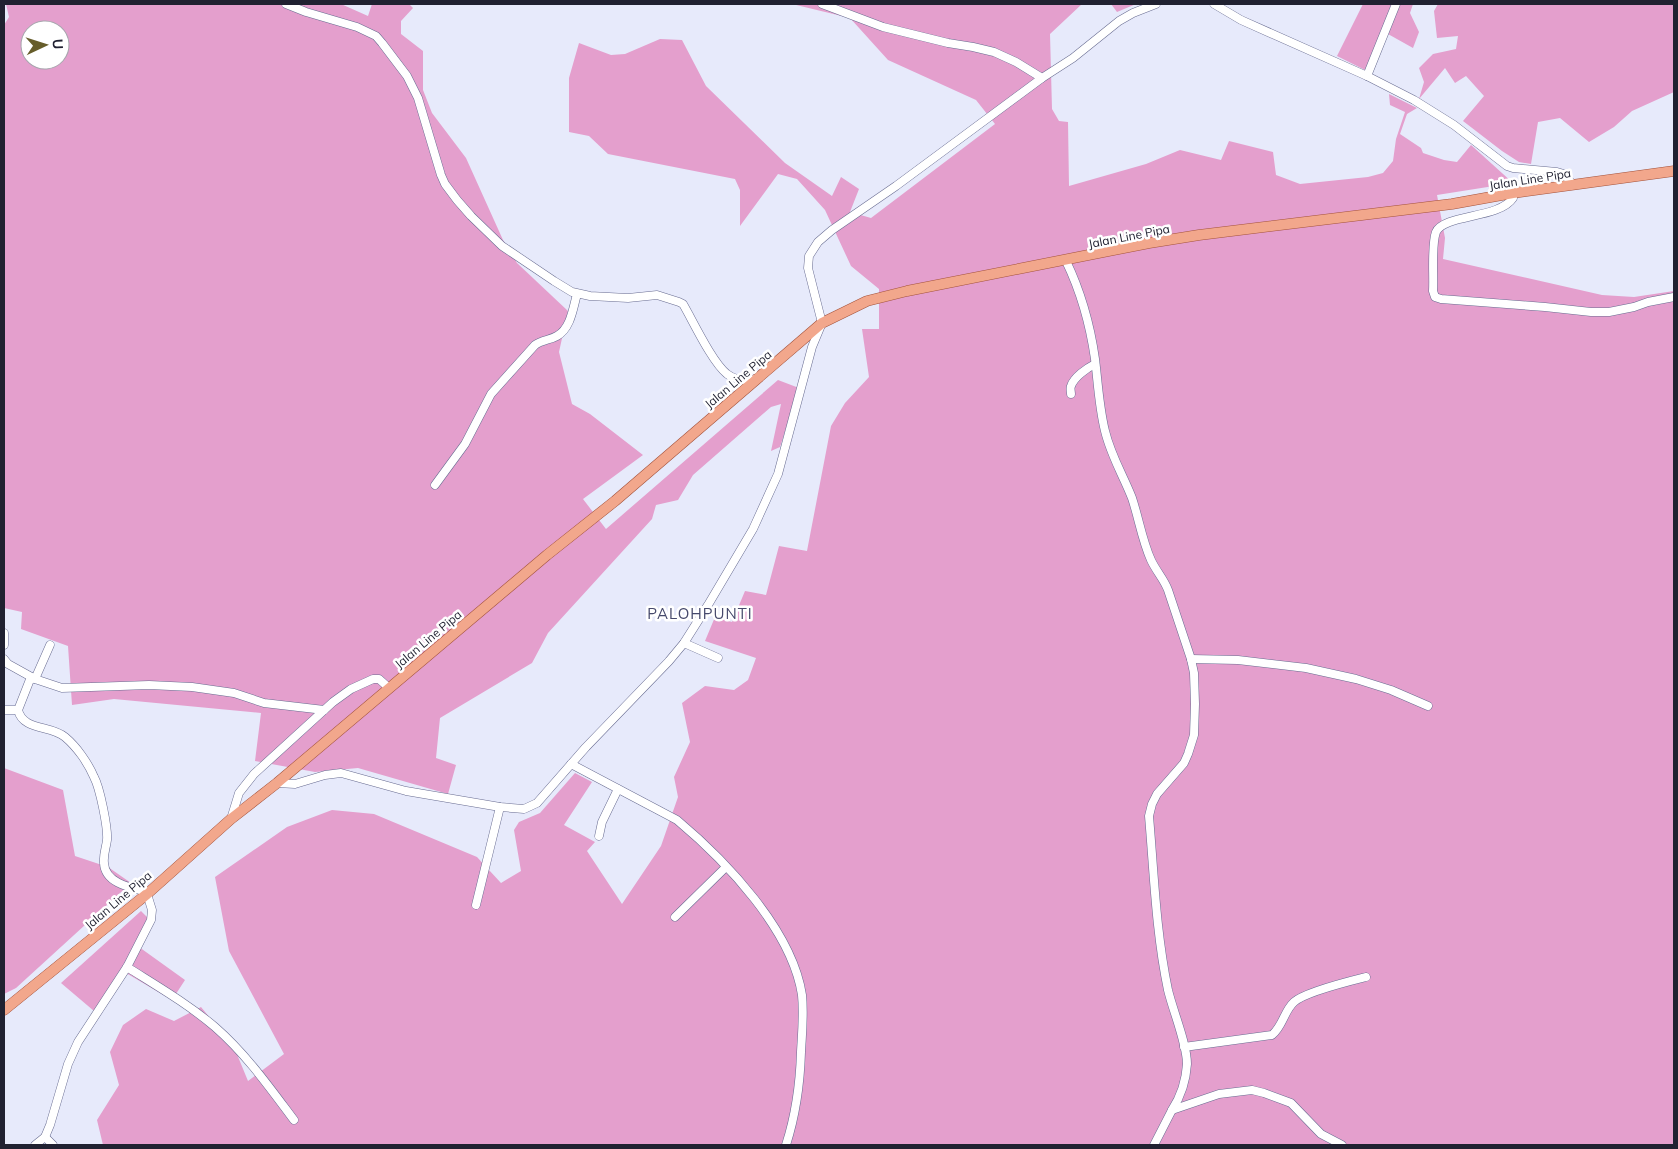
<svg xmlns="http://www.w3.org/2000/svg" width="1678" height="1149" viewBox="0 0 1678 1149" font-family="Mulish,sans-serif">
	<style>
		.green { fill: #e49fcd; fill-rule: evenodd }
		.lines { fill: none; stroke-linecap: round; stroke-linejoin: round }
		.minor-casing { stroke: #686c91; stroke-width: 9 }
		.major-casing { stroke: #a3523b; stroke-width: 11 }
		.minor { stroke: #fff; stroke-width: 8 }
		.major { stroke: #f2a78c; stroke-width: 10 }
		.labels { text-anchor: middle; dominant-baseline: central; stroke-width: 5; stroke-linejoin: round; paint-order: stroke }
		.street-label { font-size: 12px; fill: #202131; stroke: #fff }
		.quarter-label { font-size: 15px; letter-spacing: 1px; fill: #46496c; stroke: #fff }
	</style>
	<rect width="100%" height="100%" fill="#e7eafb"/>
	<!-- green -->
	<g class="green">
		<path d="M6,4H341L368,16L372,4H409L413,8L401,21V34L423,51V90L432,113L466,158L503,240L517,263L568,311L559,352L572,404L590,414L643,455L583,499L606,529L778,380L799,388L780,447L771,451L781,404L771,407L693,475L678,500L656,505L652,519L548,633L532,663L440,718L436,758L456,765L448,794L358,768L315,772L255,761L261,713L114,699L72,705L68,646L21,629L22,612L4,608V25L9,17ZM30,30H60V60H30Z"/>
		<path d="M792,4H1082L1050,34L1052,109L1059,121L1068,122L1069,186L1146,164L1180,150L1221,160L1229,141L1273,152L1276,175L1300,184L1368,177L1383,173L1393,161L1396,139L1405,112L1390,105L1389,94L1417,108L1407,114L1400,134L1421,148L1423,153L1444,160L1457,162L1471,145L1513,183L1437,195L1445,238L1443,259L1602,295L1634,297L1674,291V1145H103L97,1120L119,1085L110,1052L123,1025L146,1009L174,1021L201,1007L234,1047L248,1081L284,1054L229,951L215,877L287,827L332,810L374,814L477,857L501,883L521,871L514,830L519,822L540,813L575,773L592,782L564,825L595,842L587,851L622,904L661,846L678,797L674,777L690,742L682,703L705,686L734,690L748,680L756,658L705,641L715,617L732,622L745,591L766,595L779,546L807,551L831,426L845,403L869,377L862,329H879V289L851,266L825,210L797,179L778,174L740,226V190L735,179L608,154L589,136L569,132V78L579,43L611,55L625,54L660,39L682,40L706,86L785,163L832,196L841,177L859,189L850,212L871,218L995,124L976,100L888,60L850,18Z"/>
		<path d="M1111,4H1136L1117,12Z"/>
		<path d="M1363,4H1413L1410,13L1419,32L1413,48L1388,34L1369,72L1337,56Z"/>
		<path d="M1438,4H1674V92L1632,111L1614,127L1589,142L1560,118L1538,122L1531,164L1519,162L1502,151L1463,121L1484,96L1466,76L1455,83L1445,68L1419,99L1424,82L1419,68L1433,54L1456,49L1458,36L1437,38L1434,11Z"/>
		<path d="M4,768L63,790L75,856L108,867L131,883L16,988L4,994Z"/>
		<path d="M141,911L152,922L139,947L185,980L172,1000L126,973L94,1011L61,983Z"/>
	</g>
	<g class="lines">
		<defs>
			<g id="minor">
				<path d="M286,4L306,12L357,27L376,36L382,43L407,76L418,98L441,175L445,184L457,200L471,216L502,246L554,281L572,292L590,296L628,298L657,295L679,302L683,304C693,321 712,362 727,374C735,380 747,381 757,379"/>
				<path d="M822,4L883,27L948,43L973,47L994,52L1016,62L1042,78"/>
				<path d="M1214,4L1241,20L1367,76L1414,100L1454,125L1507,166L1513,168L1557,172L1564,174L1573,185"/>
				<path d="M1367,76L1396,4"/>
				<path d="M1513,193V198C1499,219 1444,214 1436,232C1431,245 1434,276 1433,291L1435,297L1441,299L1545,307L1591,312H1609L1634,307L1648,302L1674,297"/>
				<path d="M1066,261C1081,292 1090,324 1095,359C1098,383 1099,407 1105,431C1111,456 1123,475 1132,498C1139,519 1142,540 1151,560C1156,571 1164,579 1168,590L1191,659L1194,673L1195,704L1194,735L1188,754L1184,763L1157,794L1152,804L1149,816C1154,874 1156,933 1168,990C1173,1011 1187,1044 1187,1064C1186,1081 1181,1096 1172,1110"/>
				<path d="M1071,394C1071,393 1070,388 1071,386C1074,377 1087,368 1095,364"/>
				<path d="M435,485L465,444L491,394L535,345C542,340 550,340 557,336C571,328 573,308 577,294"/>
				<path d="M4,633V645"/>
				<path d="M684,643L718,658"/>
				<path d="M4,659L8,664L35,679L62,688L149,685L192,687L234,693L264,703L324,710"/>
				<path d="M1191,659L1238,660L1306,668L1356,679L1391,690L1428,706"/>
				<path d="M31,677L18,710C23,731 51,725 65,737C77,747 88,763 94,777C100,788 108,828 107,840C106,848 103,855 104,863C105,884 132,888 148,892"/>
				<path d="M35,679L50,645"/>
				<path d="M4,710H18"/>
				<path d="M571,764L677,820C726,861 792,930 802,995C804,1014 802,1033 801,1052C800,1085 796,1114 786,1145"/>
				<path d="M277,783L295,784L325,775L341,773L406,791L500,807L524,809L537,803L586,747L669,661L684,643L708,605L753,529L778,474L812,347L822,323L808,268L809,256L818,242L832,230L896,186L1042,78L1073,58L1119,21L1133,13L1156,4"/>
				<path d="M231,819L239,793L254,774L333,702L351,689L373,679H379L389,688"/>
				<path d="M599,836L602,822L618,789"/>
				<path d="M476,905L500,807"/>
				<path d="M675,917L726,867"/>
				<path d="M127,967C157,986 188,1004 215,1027C246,1054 270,1088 294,1120"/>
				<path d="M1184,1047L1272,1035C1283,1026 1284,1011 1294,1002C1305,992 1350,981 1366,977"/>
				<path d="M45,1137L53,1145"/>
				<path d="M35,1145L45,1137L50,1125L68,1064L78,1042L127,967L151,920L152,910L147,894"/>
				<path d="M1154,1145L1172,1110L1219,1094L1252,1090L1264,1093L1291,1103L1321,1134L1342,1145"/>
			</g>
			<path id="major" d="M4,1010L147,894L231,819L277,783L547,555L615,501L822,323L867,301L907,291L1149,243L1199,235L1452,204L1513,193L1674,171"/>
		</defs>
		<!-- minor casing -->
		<use href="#minor" class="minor-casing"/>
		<!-- major casing -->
		<use href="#major" class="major-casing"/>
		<!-- minor -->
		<use href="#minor" class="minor"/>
		<!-- major -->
		<use href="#major" class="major"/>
	</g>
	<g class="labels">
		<!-- street labels -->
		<g class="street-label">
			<text transform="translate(1530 179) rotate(-9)">Jalan Line Pipa</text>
			<text transform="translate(1129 236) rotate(-11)">Jalan Line Pipa</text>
			<text transform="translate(738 379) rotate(-40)">Jalan Line Pipa</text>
			<text transform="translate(428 639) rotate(-40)">Jalan Line Pipa</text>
			<text transform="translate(118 900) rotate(-40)">Jalan Line Pipa</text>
		</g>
		<!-- quarter labels -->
		<g class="quarter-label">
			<text x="700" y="613">PALOHPUNTI</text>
		</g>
	</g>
	<!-- border -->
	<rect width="1678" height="1149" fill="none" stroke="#202131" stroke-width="10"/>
	<!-- north arrow -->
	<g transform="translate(45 45) rotate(86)"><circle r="24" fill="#ffffff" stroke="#a6a6ad"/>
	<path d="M0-4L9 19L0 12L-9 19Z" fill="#665d2a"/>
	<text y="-8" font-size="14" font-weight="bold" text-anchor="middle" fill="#202131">U</text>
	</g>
</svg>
